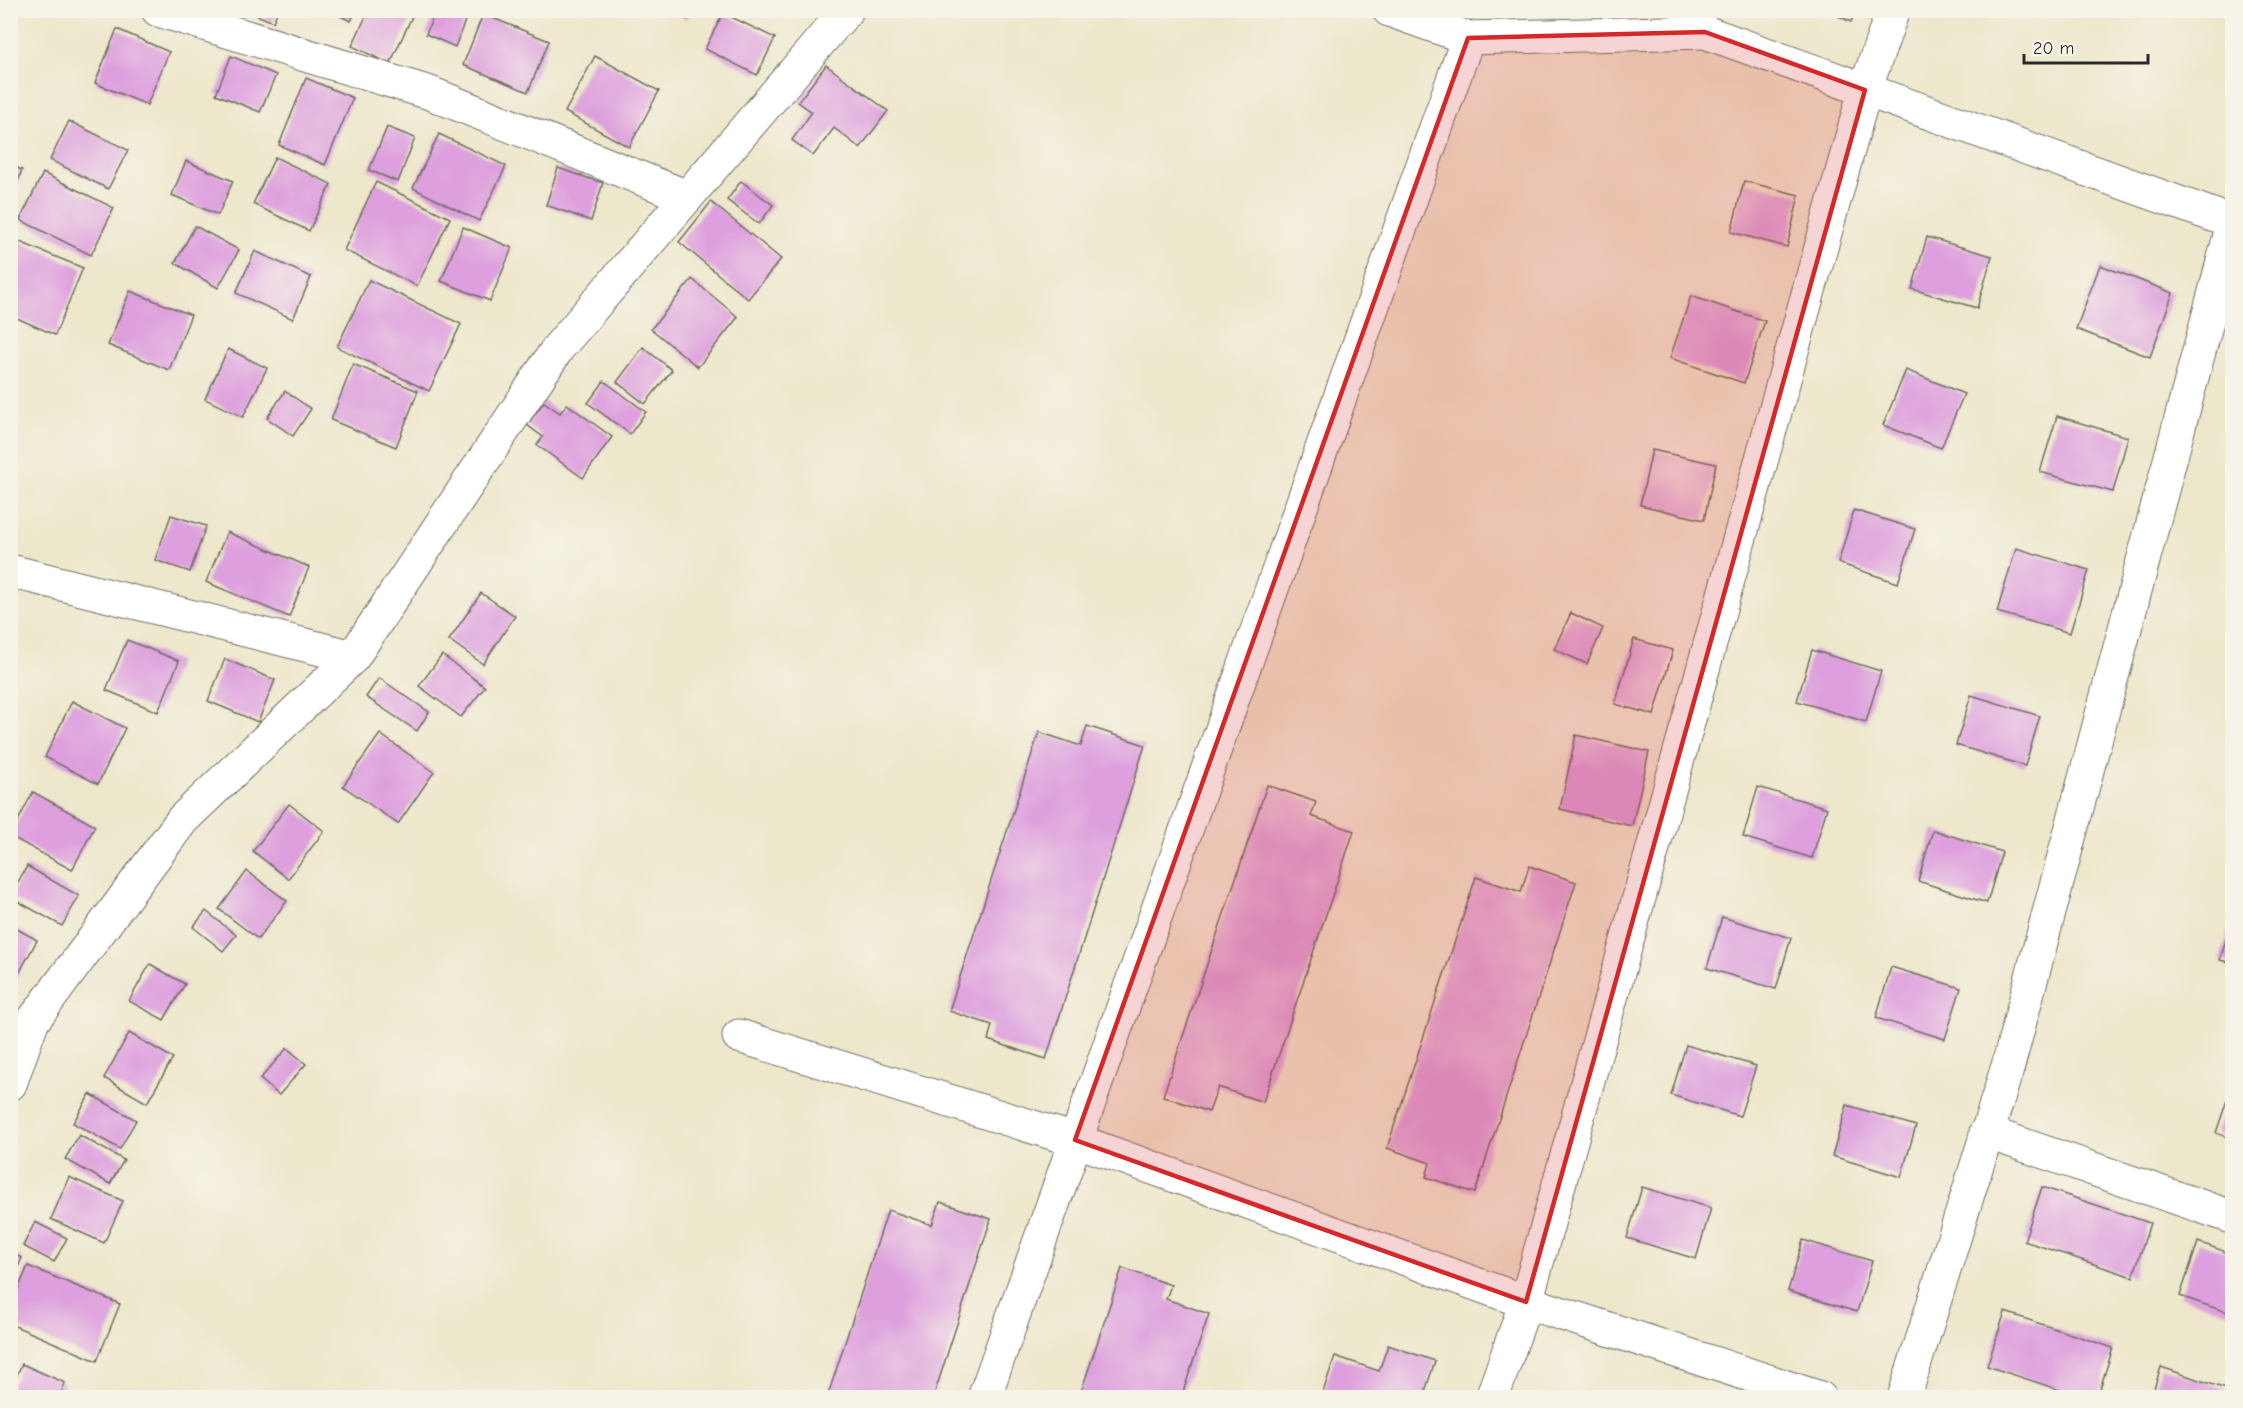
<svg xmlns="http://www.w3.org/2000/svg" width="2243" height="1408" viewBox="0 0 2243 1408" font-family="'Comic Neue',sans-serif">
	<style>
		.building { fill: #dd9fdd }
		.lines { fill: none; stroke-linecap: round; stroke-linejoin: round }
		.minor-casing { stroke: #6f6d63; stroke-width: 35 }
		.minor { stroke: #fff; stroke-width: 33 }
		.marked { fill: #d62828; fill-opacity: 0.2; stroke: #d62828; stroke-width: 4.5; stroke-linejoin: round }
	</style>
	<rect width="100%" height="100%" fill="#f7f3e8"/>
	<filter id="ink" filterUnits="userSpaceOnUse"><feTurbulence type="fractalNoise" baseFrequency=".0167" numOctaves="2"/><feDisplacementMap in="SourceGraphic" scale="12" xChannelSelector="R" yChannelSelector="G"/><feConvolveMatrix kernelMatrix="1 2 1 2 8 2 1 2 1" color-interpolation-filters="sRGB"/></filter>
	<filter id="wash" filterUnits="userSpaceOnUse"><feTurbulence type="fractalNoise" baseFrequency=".008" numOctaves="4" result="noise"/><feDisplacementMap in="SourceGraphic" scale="24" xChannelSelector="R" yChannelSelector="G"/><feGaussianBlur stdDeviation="1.35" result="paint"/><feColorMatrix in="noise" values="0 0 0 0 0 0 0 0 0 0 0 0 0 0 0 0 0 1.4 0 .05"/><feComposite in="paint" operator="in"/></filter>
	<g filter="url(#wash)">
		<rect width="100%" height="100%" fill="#ede7cb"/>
		<g id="blocks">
			<!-- building -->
			<g class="building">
				<path d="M245,10H278L273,22Z"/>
				<path d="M328,10H356L351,21Z"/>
				<path d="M369,10H415L390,64L352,46Z"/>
				<path d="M436,10H469L455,47L426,34Z"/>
				<path d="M665,10H691L687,19Z"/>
				<path d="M1826,10H1856L1851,22Z"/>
				<path d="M723,13L775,38L757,75L705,49Z"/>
				<path d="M483,14L549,41L528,92L463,65Z"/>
				<path d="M117,29L169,52L147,105L95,83Z"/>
				<path d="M231,56L276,75L260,112L216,94Z"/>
				<path d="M595,56L659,91L629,147L565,112Z"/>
				<path d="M826,65L888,111L860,148L834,128L813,156L792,140L812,112L798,102Z"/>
				<path d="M306,78L353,98L325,165L279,145Z"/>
				<path d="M69,121L128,150L108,189L50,160Z"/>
				<path d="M387,127L415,138L398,182L369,170Z"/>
				<path d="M439,134L506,166L479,221L413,188Z"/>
				<path d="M275,157L331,184L309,231L253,204Z"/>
				<path d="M186,161L233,181L218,215L172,195Z"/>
				<path d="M10,165L22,170L11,201H10Z"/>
				<path d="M558,168L603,183L591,221L546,205Z"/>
				<path d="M43,173L114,208L91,255L20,220Z"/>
				<path d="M741,181L773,205L759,224L727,200Z"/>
				<path d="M1744,181L1799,195L1787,247L1731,232Z"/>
				<path d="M376,182L450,218L417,286L344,250Z"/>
				<path d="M711,202L781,259L748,299L679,242Z"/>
				<path d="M195,226L239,250L218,288L175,263Z"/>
				<path d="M463,227L512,248L490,301L441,281Z"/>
				<path d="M1927,237L1992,256L1977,308L1912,289Z"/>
				<path d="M15,240L83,268L55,335L10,315V252Z"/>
				<path d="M255,251L311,277L293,319L236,293Z"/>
				<path d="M2100,265L2173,293L2150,357L2076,329Z"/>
				<path d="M692,279L738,317L698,367L651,329Z"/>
				<path d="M369,280L461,324L429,391L337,347Z"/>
				<path d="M130,291L191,315L169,370L108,345Z"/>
				<path d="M1691,296L1765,321L1744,383L1670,358Z"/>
				<path d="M643,347L672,370L645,404L617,382Z"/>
				<path d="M228,349L267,368L243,417L205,399Z"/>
				<path d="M353,364L418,391L396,447L331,420Z"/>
				<path d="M1906,370L1964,394L1941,448L1883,425Z"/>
				<path d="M604,381L646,412L630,434L588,403Z"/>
				<path d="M285,391L311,409L293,436L267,418Z"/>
				<path d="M544,402L560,413L567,404L612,437L583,478L537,445L543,437L527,425Z"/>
				<path d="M2057,416L2128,437L2113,492L2040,472Z"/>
				<path d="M1652,450L1716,464L1704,520L1640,505Z"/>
				<path d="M1854,510L1915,529L1898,583L1838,563Z"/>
				<path d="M171,515L206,526L190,572L155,560Z"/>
				<path d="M227,532L309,567L289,617L206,582Z"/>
				<path d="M2016,548L2089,570L2070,633L1997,612Z"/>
				<path d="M481,593L515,616L483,664L449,640Z"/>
				<path d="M1571,613L1603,628L1587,664L1554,649Z"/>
				<path d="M1634,639L1673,650L1654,715L1615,704Z"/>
				<path d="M127,640L179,661L158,712L106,690Z"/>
				<path d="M1812,650L1881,671L1866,722L1797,701Z"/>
				<path d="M442,655L485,687L461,717L419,686Z"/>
				<path d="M225,659L275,680L258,722L208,701Z"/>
				<path d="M379,678L429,712L417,731L366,697Z"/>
				<path d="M1971,695L2040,716L2025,766L1956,745Z"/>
				<path d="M72,701L125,728L98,784L45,757Z"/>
				<path d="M1087,726L1145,745L1046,1059L988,1040L992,1025L949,1011L1039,732L1081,746Z"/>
				<path d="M380,734L434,772L398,824L343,786Z"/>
				<path d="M1576,735L1649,752L1632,826L1560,809Z"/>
				<path d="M1267,785L1316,802L1311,816L1354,831L1263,1102L1218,1087L1209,1112L1163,1096Z"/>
				<path d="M1758,787L1827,808L1812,858L1743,837Z"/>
				<path d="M33,792L95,826L72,870L10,836Z"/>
				<path d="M289,804L324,831L288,879L253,851Z"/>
				<path d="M1933,830L2002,852L1987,903L1918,881Z"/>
				<path d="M27,866L79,896L62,926L10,897Z"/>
				<path d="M1529,866L1576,882L1475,1193L1426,1177L1430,1163L1387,1148L1476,877L1521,892Z"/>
				<path d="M247,871L287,901L258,939L219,909Z"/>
				<path d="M206,911L236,935L223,951L193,927Z"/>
				<path d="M1722,917L1791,938L1776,989L1707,968Z"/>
				<path d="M2232,920V963L2220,960Z"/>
				<path d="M10,925L37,940L10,990Z"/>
				<path d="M150,964L185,984L164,1020L129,1001Z"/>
				<path d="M1891,967L1961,988L1945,1039L1876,1018Z"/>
				<path d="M129,1033L173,1058L147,1103L104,1078Z"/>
				<path d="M1686,1045L1756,1066L1740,1116L1671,1095Z"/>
				<path d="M287,1048L306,1064L279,1095L260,1079Z"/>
				<path d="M2232,1085V1139L2216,1133Z"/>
				<path d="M90,1094L136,1120L120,1149L73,1123Z"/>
				<path d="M1847,1105L1916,1126L1901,1177L1832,1156Z"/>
				<path d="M79,1135L124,1160L110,1184L65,1159Z"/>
				<path d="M69,1177L123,1201L104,1243L51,1219Z"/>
				<path d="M1642,1187L1711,1208L1696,1259L1627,1238Z"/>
				<path d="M2042,1187L2150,1223L2133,1277L2024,1241Z"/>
				<path d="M940,1202L991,1219L933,1398H827L888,1210L932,1225Z"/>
				<path d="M35,1222L67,1238L54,1262L23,1246Z"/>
				<path d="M1803,1240L1872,1261L1857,1312L1788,1291Z"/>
				<path d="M2198,1242L2232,1254V1314L2180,1296Z"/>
				<path d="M10,1253L22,1258L10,1286Z"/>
				<path d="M28,1266L120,1304L97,1361L10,1324V1308Z"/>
				<path d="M1122,1268L1171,1285L1166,1299L1209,1314L1181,1398H1079Z"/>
				<path d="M2005,1312L2113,1348L2097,1398H2084L1987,1366Z"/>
				<path d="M1388,1345L1435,1361L1423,1398H1321L1335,1356L1379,1371Z"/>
				<path d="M22,1364L65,1383L59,1398H10V1390Z"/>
				<path d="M2161,1367L2232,1391V1398H2151Z"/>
			</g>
		</g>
	</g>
	<g filter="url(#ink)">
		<use href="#blocks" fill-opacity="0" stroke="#6f6d63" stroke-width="1.5"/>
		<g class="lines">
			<defs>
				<g id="minor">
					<path d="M158,10L430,93L687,197"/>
					<path d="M1389,10L1468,38L1705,32L2232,222"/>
					<path d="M10,571L353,657"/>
					<path d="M739,1036L1075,1140L1526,1302L1820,1398"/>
					<path d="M10,1084L32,1022L183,819L353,657L558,348L847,10"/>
					<path d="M1986,1132L2232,1217"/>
					<path d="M984,1398L1468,38"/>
					<path d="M1492,1398L1526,1302L1865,90L1893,10"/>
					<path d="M1904,1398L2008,1066L2232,228"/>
				</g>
			</defs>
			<!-- minor casing -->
			<use href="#minor" class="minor-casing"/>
			<!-- minor -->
			<use href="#minor" class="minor"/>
		</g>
	</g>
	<!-- marked area -->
	<path class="marked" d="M1705,32L1865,90L1526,1302L1075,1140L1468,38Z"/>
	<!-- margin -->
	<rect width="2243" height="1408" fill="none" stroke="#f7f3e8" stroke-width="36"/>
	<!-- scale -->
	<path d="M2024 54v9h124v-9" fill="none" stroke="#2b2b2b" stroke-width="3"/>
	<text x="2033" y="54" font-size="18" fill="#2b2b2b" stroke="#f7f3e8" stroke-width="4.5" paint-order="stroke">20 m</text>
</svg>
